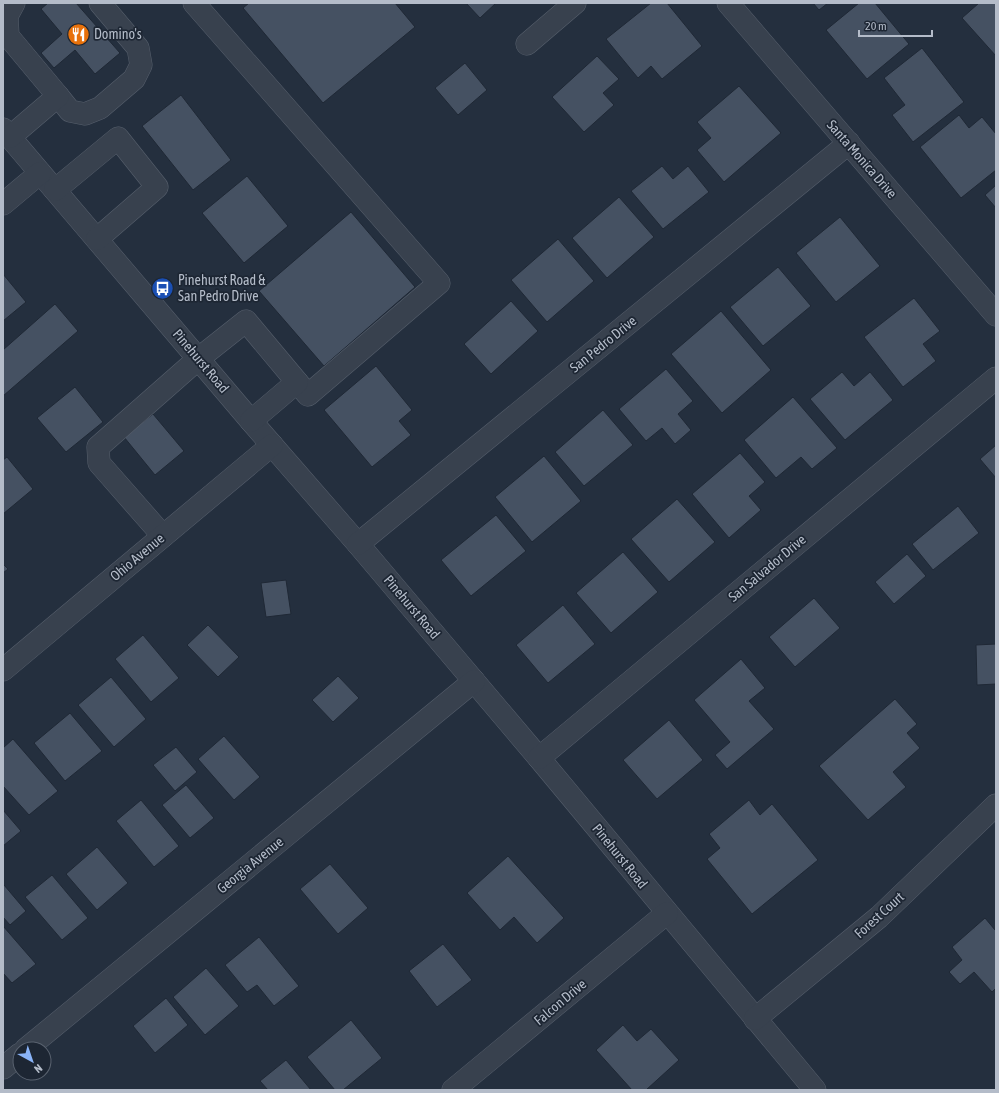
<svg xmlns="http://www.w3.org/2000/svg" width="999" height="1093" viewBox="0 0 999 1093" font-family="'Asap Condensed',sans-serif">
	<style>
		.building { fill: #455162; stroke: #1f2835 }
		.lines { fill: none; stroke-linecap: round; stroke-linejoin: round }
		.minor-casing { stroke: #565f6c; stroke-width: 23 }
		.minor { stroke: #38414e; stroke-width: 22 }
		.labels { text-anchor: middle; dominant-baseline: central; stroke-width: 3.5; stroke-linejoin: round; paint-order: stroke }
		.poi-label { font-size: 14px; fill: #b4bcc9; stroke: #1d2633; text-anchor: start }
		.street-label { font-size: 14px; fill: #b4bcc9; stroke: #1d2633 }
	</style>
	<rect width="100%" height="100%" fill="#242f3e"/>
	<!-- building -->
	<g class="building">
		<path d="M48,3H76L120,53L95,74L75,50L54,68L41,53L62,34L41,9Z"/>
		<path d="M249,3H395L415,27L323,103L243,8Z"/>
		<path d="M466,3H496L480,18Z"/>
		<path d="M651,3H667L702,46L662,79L651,66L638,78L606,39Z"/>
		<path d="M813,3H828L819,10Z"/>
		<path d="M859,3H875L909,44L867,79L826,30Z"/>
		<path d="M979,3H996V56L962,18Z"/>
		<path d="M922,48L964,102L913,142L892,115L905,105L884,78Z"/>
		<path d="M597,56L619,79L603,93L614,105L584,132L552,97Z"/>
		<path d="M465,63L487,90L458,115L435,88Z"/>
		<path d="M739,86L781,133L724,182L697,150L711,138L697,122Z"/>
		<path d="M181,95L231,160L193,190L142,126Z"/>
		<path d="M959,115L969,128L982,117L996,134V170L961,198L920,147Z"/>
		<path d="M662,166L673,179L688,166L709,192L663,229L631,191Z"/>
		<path d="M247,176L288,226L244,263L202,213Z"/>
		<path d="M996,185V208L985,195Z"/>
		<path d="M619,197L654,237L607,278L572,238Z"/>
		<path d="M351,212L415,287L324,366L259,291Z"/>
		<path d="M840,217L880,266L836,302L796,253Z"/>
		<path d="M558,239L594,281L547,322L511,280Z"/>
		<path d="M778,267L811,306L763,346L730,307Z"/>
		<path d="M3,274L26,302L3,321Z"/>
		<path d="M914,298L940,331L923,344L936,361L903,387L864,337Z"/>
		<path d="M511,301L538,331L491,374L464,344Z"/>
		<path d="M55,304L78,331L3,396V350Z"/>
		<path d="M721,311L771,370L722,413L671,354Z"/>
		<path d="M376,366L412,410L399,421L411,435L372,467L324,410Z"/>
		<path d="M666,369L693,401L678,414L691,430L675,444L662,428L646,441L619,409Z"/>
		<path d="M842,372L854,386L870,372L893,400L845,440L810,399Z"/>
		<path d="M75,387L103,422L66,452L37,418Z"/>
		<path d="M793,397L837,448L812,469L801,457L776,478L744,440Z"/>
		<path d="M603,410L633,445L584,486L555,452Z"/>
		<path d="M153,414L184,451L155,475L124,437Z"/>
		<path d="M996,445V478L980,459Z"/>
		<path d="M740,453L765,482L749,496L761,510L729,538L692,494Z"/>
		<path d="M544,456L581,501L532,542L495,497Z"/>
		<path d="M7,457L33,489L3,514V460Z"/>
		<path d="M677,499L715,542L669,582L631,539Z"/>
		<path d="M958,506L979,533L933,570L912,544Z"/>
		<path d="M496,515L526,551L471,596L441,560Z"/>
		<path d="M623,552L658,592L611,633L576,593Z"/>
		<path d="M907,554L926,576L894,604L875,582Z"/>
		<path d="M3,564L8,569L3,573Z"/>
		<path d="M286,580L291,614L266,617L261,583Z"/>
		<path d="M814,598L840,628L795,667L769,637Z"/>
		<path d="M563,605L595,644L548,683L516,645Z"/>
		<path d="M208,625L239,657L218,677L187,645Z"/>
		<path d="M143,635L179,678L151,702L115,659Z"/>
		<path d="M996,644V684L977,685L976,645Z"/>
		<path d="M741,659L765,688L749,701L774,729L727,769L715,755L730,742L694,700Z"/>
		<path d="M338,676L359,698L333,722L312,700Z"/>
		<path d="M111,677L146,719L114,747L78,705Z"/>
		<path d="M895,699L917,724L907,733L920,748L893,772L906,787L868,820L819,766Z"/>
		<path d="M70,713L102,751L65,781L34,743Z"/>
		<path d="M669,720L703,760L657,799L623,760Z"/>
		<path d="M224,736L260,777L234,800L198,759Z"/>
		<path d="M13,739L58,791L29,815L3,786V748Z"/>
		<path d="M176,747L197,772L175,791L153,765Z"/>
		<path d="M186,785L214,818L190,838L162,805Z"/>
		<path d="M141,800L179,846L154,867L116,821Z"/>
		<path d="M749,800L760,815L772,804L818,860L752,914L707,859L720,848L709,834Z"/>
		<path d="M3,810L21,831L3,846Z"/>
		<path d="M97,847L128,883L97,910L66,874Z"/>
		<path d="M508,856L564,918L537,943L514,917L500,930L467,893Z"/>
		<path d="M330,864L368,908L338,934L300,889Z"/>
		<path d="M52,875L88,918L62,940L25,897Z"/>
		<path d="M4,885L26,911L10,925L3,917V886Z"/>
		<path d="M985,918L995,930L996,929V988L992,992L974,972L960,984L949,972L962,960L952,947Z"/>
		<path d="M3,926L36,964L12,983L3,973Z"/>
		<path d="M259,937L299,986L274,1006L257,985L247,992L225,965Z"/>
		<path d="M443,944L472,980L437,1007L409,971Z"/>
		<path d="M206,968L239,1006L205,1035L173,997Z"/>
		<path d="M166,998L188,1025L155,1053L133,1026Z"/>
		<path d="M351,1020L382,1058L343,1090H335L307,1057Z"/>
		<path d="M623,1025L637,1041L651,1029L679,1060L646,1090H632L596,1050Z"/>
		<path d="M286,1060L311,1090H268L260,1081Z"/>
	</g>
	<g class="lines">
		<defs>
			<g id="minor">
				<path d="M194,3L439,283L308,395L297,382"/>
				<path d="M728,3L996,315"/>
				<path d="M527,44L575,3"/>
				<path d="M58,96L70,111L85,114L100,108L134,79L141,65L138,48L100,3"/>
				<path d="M3,129L251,421L358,544L539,758L815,1090"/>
				<path d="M10,137L58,96L8,36L7,16L14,3"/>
				<path d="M55,190L118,138L157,187L97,239"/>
				<path d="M3,204L40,173"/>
				<path d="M163,536L99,463L98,447L198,359L246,321L297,382L251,421"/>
				<path d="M358,544L849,143"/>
				<path d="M3,670L272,445"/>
				<path d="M539,758L996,378"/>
				<path d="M755,1019L879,917L996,805"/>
				<path d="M26,1049L474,681"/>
				<path d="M3,1068L20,1054"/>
				<path d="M453,1090L667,913"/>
			</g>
		</defs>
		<!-- minor casing -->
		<use href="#minor" class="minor-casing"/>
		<!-- minor -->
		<use href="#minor" class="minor"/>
	</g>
	<!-- icons -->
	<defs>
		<symbol id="restaurant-disc" viewBox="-11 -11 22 22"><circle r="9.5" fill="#e8710a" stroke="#1d2633"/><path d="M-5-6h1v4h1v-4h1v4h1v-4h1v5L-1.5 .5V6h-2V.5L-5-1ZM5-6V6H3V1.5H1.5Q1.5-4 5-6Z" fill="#fff"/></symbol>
		<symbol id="bus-disc" viewBox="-11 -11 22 22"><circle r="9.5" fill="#1a4fb4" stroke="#1d2633"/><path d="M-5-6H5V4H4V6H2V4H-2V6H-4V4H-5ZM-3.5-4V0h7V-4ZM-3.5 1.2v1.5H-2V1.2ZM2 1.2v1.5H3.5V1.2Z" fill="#fff"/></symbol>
	</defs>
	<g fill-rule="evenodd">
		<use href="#restaurant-disc" x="66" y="22" width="25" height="25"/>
		<use href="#bus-disc" x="150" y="276" width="25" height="25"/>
	</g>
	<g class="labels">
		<!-- poi labels -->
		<g class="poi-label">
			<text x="94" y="34">Domino's</text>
			<text x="178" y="280">Pinehurst Road &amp;<tspan x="178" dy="16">San Pedro Drive</tspan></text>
		</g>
		<!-- street labels -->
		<g class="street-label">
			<text transform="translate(862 159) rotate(49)">Santa Monica Drive</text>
			<text transform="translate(603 344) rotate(-39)">San Pedro Drive</text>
			<text transform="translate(201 361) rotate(50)">Pinehurst Road</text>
			<text transform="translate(137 557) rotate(-40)">Ohio Avenue</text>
			<text transform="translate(767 568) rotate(-40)">San Salvador Drive</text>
			<text transform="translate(412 607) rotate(50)">Pinehurst Road</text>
			<text transform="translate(620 856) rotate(51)">Pinehurst Road</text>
			<text transform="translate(250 865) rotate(-39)">Georgia Avenue</text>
			<text transform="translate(879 915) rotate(-42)">Forest Court</text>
			<text transform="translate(560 1002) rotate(-40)">Falcon Drive</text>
		</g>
	</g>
	<!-- border -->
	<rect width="999" height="1093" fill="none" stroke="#b4bcc9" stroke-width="8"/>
	<!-- north arrow -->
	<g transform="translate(32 1061) rotate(140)"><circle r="19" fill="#1d2633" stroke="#59626f"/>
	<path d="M0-3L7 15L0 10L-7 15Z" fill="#8ab4f8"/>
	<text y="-6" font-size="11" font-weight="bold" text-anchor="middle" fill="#b4bcc9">N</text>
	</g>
	<!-- scale -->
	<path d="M859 30v6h73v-6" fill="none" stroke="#b4bcc9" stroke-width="2"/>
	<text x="865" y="30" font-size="12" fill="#b4bcc9" stroke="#1d2633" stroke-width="3" paint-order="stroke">20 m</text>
</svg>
